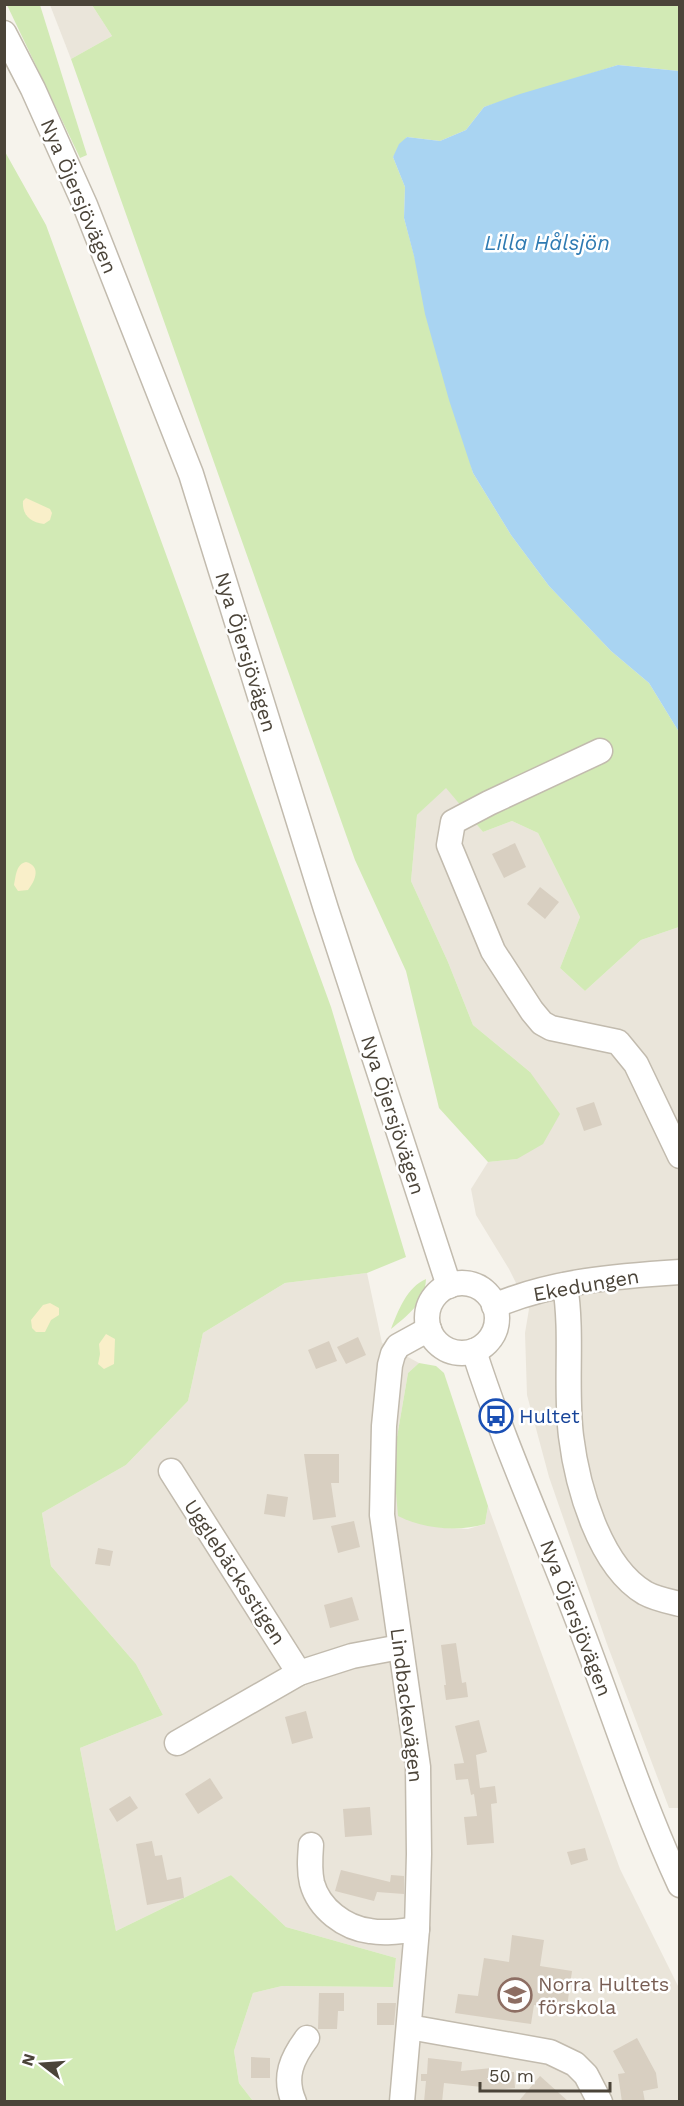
<svg xmlns="http://www.w3.org/2000/svg" width="684" height="2106" viewBox="0 0 684 2106" font-family="'Work Sans',sans-serif">
	<style>
		.residential { fill: #eae5da }
		.green { fill: #d2eab5 }
		.sand { fill: #f9efc9 }
		.water { fill: #a9d4f2 }
		.building { fill: #d8cfc1 }
		.lines { fill: none; stroke-linecap: round; stroke-linejoin: round }
		.minor-casing { stroke: #c2bbae; stroke-width: 27 }
		.minor { stroke: #fff; stroke-width: 24 }
		.labels { text-anchor: middle; dominant-baseline: central; stroke-width: 5; stroke-linejoin: round; paint-order: stroke }
		.street-label { font-size: 20px; fill: #4b4439; stroke: #fff }
		.transit-label { font-size: 20px; fill: #164399; stroke: #fff; text-anchor: start }
		.education-label { font-size: 20px; fill: #785e54; stroke: #fff; text-anchor: start }
		.water-label { font-size: 21px; font-style: italic; fill: #2e7ab2; stroke: #fff }
	</style>
	<rect width="100%" height="100%" fill="#f6f3ec"/>
	<!-- residential -->
	<g class="residential">
		<path d="M50,5H92L112,36L71,59Z"/>
		<path d="M446,787L483,832L512,821L538,833L580,917L560,968L585,991L641,940L679,927V1808H669L607,1644L549,1477L527,1395L525,1333L529,1309L509,1269L476,1215L471,1189L488,1162L517,1159L530,1072L473,1025L448,962L411,881L417,815Z"/>
		<path d="M367,1273L382,1343L419,1363L408,1373L397,1437L395,1481L429,1525L444,1528L468,1529L485,1524L488,1506L620,1869L679,1988V2101H253L239,2083L234,2051L253,1993L282,1986L393,1987L396,1958L286,1927L231,1875L116,1931L80,1748L163,1715L136,1664L51,1566L42,1513L126,1465L188,1401L203,1333L285,1283Z"/>
	</g>
	<!-- green -->
	<g class="green">
		<path d="M7,5H40L87,155L80,158Z"/>
		<path d="M92,5H679V71L618,65L484,107L466,130L440,141L407,137L393,157L405,187L404,218L473,473L511,535L549,586L611,651L649,683L679,732V927L641,940L585,991L560,968L580,917L538,833L512,821L483,832L446,788L417,815L411,881L448,962L473,1025L530,1072L560,1114L543,1144L517,1159L488,1162L439,1108L406,971L355,860L71,59L112,36Z"/>
		<path d="M4,150L46,225L331,1007L406,1257L367,1273L285,1283L203,1333L188,1401L126,1465L42,1513L51,1566L136,1664L163,1715L80,1748L116,1931L231,1875L286,1927L396,1958L393,1987L282,1986L253,1993L234,2051L239,2083L253,2101H5Z"/>
		<path d="M426,1279C425,1303 408,1315 391,1329C398,1311 407,1287 426,1279Z"/>
		<path d="M419,1363L436,1366L444,1373L488,1506L485,1524C458,1532 424,1529 398,1516L395,1481L397,1437L408,1373Z"/>
	</g>
	<!-- sand -->
	<g class="sand">
		<path d="M26,498L50,509L52,513L50,520L44,524C30,522 22,515 23,501Z"/>
		<path d="M26,862C41,866 36,880 28,890L18,891L14,885C16,876 16,864 26,862Z"/>
		<path d="M50,1303L59,1308V1315L51,1320L45,1332H36L32,1328L31,1320L43,1305Z"/>
		<path d="M106,1334L115,1339L114,1364L104,1369L98,1364L100,1354L99,1344Z"/>
	</g>
	<!-- water -->
	<path class="water" d="M618,65L679,71V732L649,683L611,651L549,586L511,535L473,473L449,400L425,314L414,256L404,218L405,187L393,157L399,144L407,137L440,141L466,130L484,107L520,94Z"/>
	<!-- building -->
	<g class="building">
		<path d="M515,843L526,867L504,878L492,854Z"/>
		<path d="M540,887L559,902L545,919L527,904Z"/>
		<path d="M594,1102L602,1125L584,1131L576,1108Z"/>
		<path d="M358,1337L366,1355L346,1364L337,1347Z"/>
		<path d="M329,1341L337,1361L316,1369L308,1350Z"/>
		<path d="M304,1454H339V1483H331L336,1517L313,1520Z"/>
		<path d="M267,1494L288,1497L285,1517L264,1514Z"/>
		<path d="M354,1521L360,1547L338,1553L331,1526Z"/>
		<path d="M98,1548L113,1551L110,1566L95,1564Z"/>
		<path d="M352,1597L359,1620L330,1628L324,1605Z"/>
		<path d="M456,1643L462,1683L466,1682L468,1697L446,1700L444,1685H446L441,1645Z"/>
		<path d="M306,1711L313,1738L292,1744L285,1717Z"/>
		<path d="M479,1720L487,1752L476,1755L480,1788L495,1786L497,1803L491,1804L494,1843L467,1845L464,1817L477,1816L474,1794L471,1795L468,1779L456,1780L454,1764L464,1763L455,1726Z"/>
		<path d="M210,1778L223,1798L198,1814L185,1794Z"/>
		<path d="M130,1796L138,1808L117,1822L109,1809Z"/>
		<path d="M370,1807L372,1835L345,1837L343,1809Z"/>
		<path d="M152,1841L155,1856L162,1855L167,1880L181,1877L184,1898L147,1905L136,1844Z"/>
		<path d="M585,1848L588,1860L571,1865L567,1852Z"/>
		<path d="M341,1870L390,1882L391,1875L404,1876V1894L377,1892L374,1901L335,1891Z"/>
		<path d="M512,1935L544,1940L540,1966L572,1971L567,2007L549,2004V2007L534,2005L531,2024L455,2013L458,1994L478,1996L484,1958L509,1962Z"/>
		<path d="M319,1993H344V2011H338L337,2029H318Z"/>
		<path d="M377,2003H396L394,2025H377Z"/>
		<path d="M637,2038L656,2073L658,2088L643,2091L645,2102H622L618,2074L625,2073L613,2051Z"/>
		<path d="M251,2057L270,2058V2078H251Z"/>
		<path d="M428,2058L462,2062L461,2071L492,2068V2073L514,2072L515,2088L482,2091V2087L444,2083L442,2102H424L426,2081H421V2074H427Z"/>
		<path d="M540,2076L569,2102H518Z"/>
	</g>
	<g class="lines">
		<defs>
			<g id="minor">
				<path d="M4,33L33,89L85,205L191,474L326,909L449,1286"/>
				<path d="M600,751L489,803L453,822L449,845L493,951L532,1011L542,1023L551,1028L618,1042L636,1064L680,1156"/>
				<circle cx="462" cy="1318" r="35"/>
				<path d="M565,1285C573,1335 565,1386 571,1436C577,1485 599,1566 645,1593C656,1599 668,1601 680,1604"/>
				<path d="M494,1306C552,1281 617,1276 680,1272"/>
				<path d="M474,1351C504,1445 545,1534 580,1626C613,1712 641,1801 680,1885"/>
				<path d="M171,1471L299,1673"/>
				<path d="M177,1743L299,1673L352,1656L400,1647"/>
				<path d="M311,1845C310,1858 309,1870 312,1883C319,1909 345,1928 370,1931C386,1934 402,1931 417,1929"/>
				<path d="M409,2027L550,2052L575,2064L586,2075L600,2102"/>
				<path d="M294,2102C283,2077 292,2058 307,2038"/>
				<path d="M402,2102L417,1929L419,1854L418,1767L382,1515L384,1426L390,1365L393,1354L398,1346L429,1329"/>
			</g>
		</defs>
		<!-- minor casing -->
		<use href="#minor" class="minor-casing"/>
		<!-- minor -->
		<use href="#minor" class="minor"/>
	</g>
	<!-- icons -->
	<defs>
		<symbol id="bus-ring" viewBox="-11 -11 22 22"><circle r="9.5" fill="#fff" stroke="#1a4fb4" stroke-width="1.5"/><path d="M-5-6H5V4H4V6H2V4H-2V6H-4V4H-5ZM-3.5-4V0h7V-4ZM-3.5 1.2v1.5H-2V1.2ZM2 1.2v1.5H3.5V1.2Z" fill="#1a4fb4"/></symbol>
		<symbol id="school-ring" viewBox="-11 -11 22 22"><circle r="9.5" fill="#fff" stroke="#8d6e63" stroke-width="1.5"/><path d="M0-5L7-2L0 1L-7-2ZM-4 1L0 2.5L4 1V4Q0 6-4 4Z" fill="#8d6e63"/></symbol>
	</defs>
	<g fill-rule="evenodd">
		<use href="#bus-ring" x="477" y="1397" width="38" height="38"/>
		<use href="#school-ring" x="496" y="1976" width="38" height="38"/>
	</g>
	<g class="labels">
		<!-- street labels -->
		<g class="street-label">
			<text transform="translate(79 196) rotate(67)">Nya Öjersjövägen</text>
			<text transform="translate(246 652) rotate(73)">Nya Öjersjövägen</text>
			<text transform="translate(393 1115) rotate(72)">Nya Öjersjövägen</text>
			<text transform="translate(586 1285) rotate(-10)">Ekedungen</text>
			<text transform="translate(235 1572) rotate(57)">Ugglebäcksstigen</text>
			<text transform="translate(576 1618) rotate(69)">Nya Öjersjövägen</text>
			<text transform="translate(407 1705) rotate(83)">Lindbackevägen</text>
		</g>
		<!-- transit labels -->
		<g class="transit-label">
			<text x="519" y="1416">Hultet</text>
		</g>
		<!-- education labels -->
		<g class="education-label">
			<text x="538" y="1984">Norra Hultets<tspan x="538" dy="23">förskola</tspan></text>
		</g>
		<!-- water labels -->
		<g class="water-label">
			<text x="547" y="242">Lilla Hålsjön</text>
		</g>
	</g>
	<!-- border -->
	<rect width="684" height="2106" fill="none" stroke="#4b4439" stroke-width="12"/>
	<!-- north arrow -->
	<g transform="translate(42 2064) rotate(287)" stroke="#ffffff" stroke-width="4.5" paint-order="stroke">
	<path d="M0-4.5L10 22L0 15L-10 22Z" fill="#4b4439"/>
	<text y="-9" font-size="16" font-weight="bold" text-anchor="middle" fill="#4b4439">N</text>
	</g>
	<!-- scale -->
	<path d="M480 2082v9h130v-9" fill="none" stroke="#4b4439" stroke-width="3"/>
	<text x="489" y="2082" font-size="18" fill="#4b4439" stroke="#ffffff" stroke-width="4.5" paint-order="stroke">50 m</text>
</svg>
